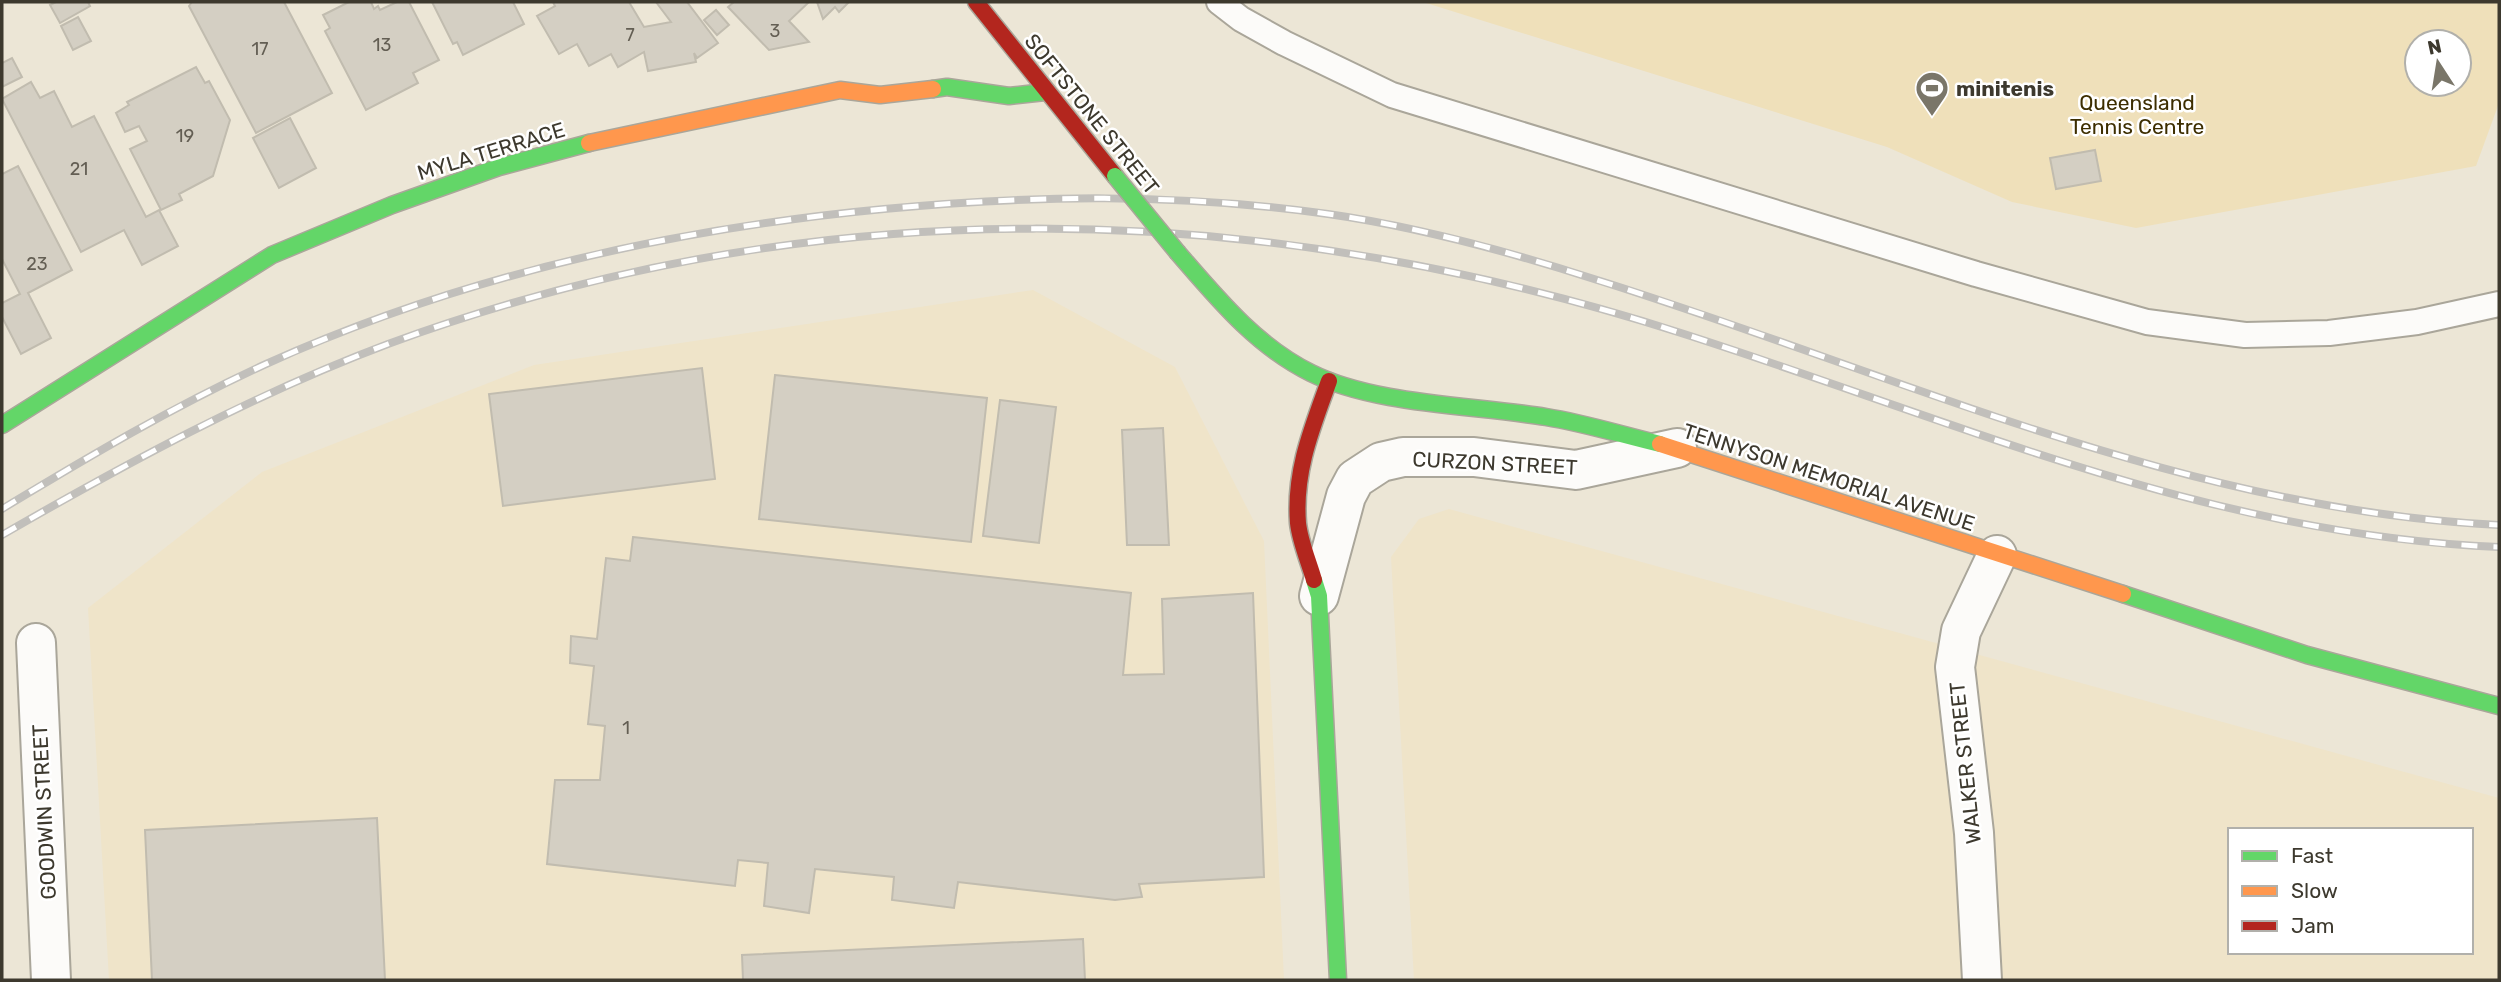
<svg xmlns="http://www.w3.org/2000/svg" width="2501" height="982" viewBox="0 0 2501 982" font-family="Rubik,sans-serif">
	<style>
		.built { fill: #efe4c9; fill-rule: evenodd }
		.green { fill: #efe0ba; fill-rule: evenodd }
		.building { fill: #d4cfc3; stroke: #c1bcaf; stroke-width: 2 }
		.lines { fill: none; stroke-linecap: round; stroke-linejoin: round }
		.lane-casing { stroke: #aaa69a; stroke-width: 28 }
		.street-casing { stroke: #aaa69a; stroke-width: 42 }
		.fast-casing { stroke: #aaa69a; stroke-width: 19 }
		.slow-casing { stroke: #aaa69a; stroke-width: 19 }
		.jam-casing { stroke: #aaa69a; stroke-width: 19 }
		.lane { stroke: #fcfbf9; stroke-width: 24 }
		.street { stroke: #fcfbf9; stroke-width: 38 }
		.fast { stroke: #63d668; stroke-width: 16 }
		.slow { stroke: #ff974d; stroke-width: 16 }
		.jam { stroke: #b3261e; stroke-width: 16 }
		.rail-casing { stroke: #c1bfbb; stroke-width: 8 }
		.rail { stroke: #fff; stroke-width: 5; stroke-dasharray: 16; stroke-linecap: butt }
		.fast-bridge-casing { stroke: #aaa69a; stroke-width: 19; stroke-linecap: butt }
		.fast-bridge { stroke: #63d668; stroke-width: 16 }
		.labels { text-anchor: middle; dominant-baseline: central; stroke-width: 5; stroke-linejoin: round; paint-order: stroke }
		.number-label { font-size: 18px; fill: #635e53 }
		.poi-label { font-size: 21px; font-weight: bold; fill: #3d392e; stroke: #fff; text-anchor: start }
		.park-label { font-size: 21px; fill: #3d2e00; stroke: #fff }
		.street-label { font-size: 21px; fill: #3d392e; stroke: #fff }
	</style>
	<rect width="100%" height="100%" fill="#ece6d6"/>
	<!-- built -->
	<g class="built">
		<path d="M1033,290L1175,367L1264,541L1284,980H109L88,608L262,472L534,365Z"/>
		<path d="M1449,509L2499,798V980H1414L1391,557L1419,519ZM2230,830H2471V952H2230Z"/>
	</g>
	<!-- green -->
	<path class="green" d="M1423,2H2499V103L2476,166L2136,228L2012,202L1887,147ZM2417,42H2459V84H2417Z"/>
	<!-- building -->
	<g class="building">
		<path d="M56,2H88L90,6L60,23L50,5Z"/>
		<path d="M192,2H284L332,93L256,133L189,6Z"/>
		<path d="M349,2H371L374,9L378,6L380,10L397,2H409L439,60L413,73L418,83L366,110L325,31L330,28L323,15Z"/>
		<path d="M432,2H513L524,24L463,55L457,42L453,44Z"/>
		<path d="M553,2H629L644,27L671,22L656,2H687L718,43L697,58L694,53L696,62L648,71L644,52L618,67L611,54L589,66L577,44L559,54L537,16L555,6Z"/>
		<path d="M734,2H809L789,21L809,42L769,50L728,7Z"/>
		<path d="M817,2H849L839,12L835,7L823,19Z"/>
		<path d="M716,10L729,25L717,35L704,20Z"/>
		<path d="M78,17L91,41L73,50L61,26Z"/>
		<path d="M12,58L22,77L2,87V63Z"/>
		<path d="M196,67L205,83L209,81L230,120L213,176L179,194L182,200L161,210L130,149L147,141L139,126L125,132L116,113L129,105L127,102Z"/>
		<path d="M31,82L40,98L54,91L72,127L94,116L146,217L159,210L178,246L142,265L124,230L81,252L2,99Z"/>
		<path d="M290,118L316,168L279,188L253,138Z"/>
		<path d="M2095,150L2101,181L2056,189L2050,158Z"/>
		<path d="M18,166L72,270L28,293L51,338L21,354L2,317V303L20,294L2,259V174Z"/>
		<path d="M702,368L715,479L503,506L489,394Z"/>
		<path d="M775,375L987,398L971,542L759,519Z"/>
		<path d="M1000,400L1056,407L1039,543L983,536Z"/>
		<path d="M1163,428L1169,545H1127L1122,430Z"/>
		<path d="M633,537L1131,593L1123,675L1164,674L1162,599L1253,593L1264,877L1139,884L1142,897L1115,900L958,882L954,908L892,900L894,877L815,869L809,913L764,906L768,863L738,860L735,886L547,864L555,780H600L605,726L588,724L594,666L570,663L571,636L597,639L606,558L630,561Z"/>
		<path d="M377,818L385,980H152L145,830Z"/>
		<path d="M1083,939L1085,980H743L742,955Z"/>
	</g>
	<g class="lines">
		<defs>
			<path id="lane" d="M1219,2L1241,19L1284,43L1392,95L1976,274L2147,322L2245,335L2329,333L2417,322L2499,304"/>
			<g id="street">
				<path d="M1319,596L1346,496L1355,479L1381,462L1403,457H1474L1576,470L1677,448"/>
				<path d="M36,643L51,980"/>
				<path d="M1982,980L1974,833L1955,667L1961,631L1997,555"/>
			</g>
			<g id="fast">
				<path d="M933,89L947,87L1009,96L1045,92"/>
				<path d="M1178,253C1217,298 1256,346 1311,373C1375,405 1474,405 1546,417C1584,423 1622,435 1660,444"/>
				<path d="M2,425L272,255L392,205L499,167L589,143"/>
				<path d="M1314,580L1319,596L1338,980"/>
				<path d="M2123,594L2307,655L2499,706"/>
			</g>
			<g id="slow">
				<path d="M589,143L840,90L880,95L933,89"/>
				<path d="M1660,444L2123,594"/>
			</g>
			<g id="jam">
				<path d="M976,2L1115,176"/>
				<path d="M1314,580C1309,562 1300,542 1298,523C1294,471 1312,428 1329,381"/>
			</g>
		</defs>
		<!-- lane casing -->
		<use href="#lane" class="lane-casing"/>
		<!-- street casing -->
		<use href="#street" class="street-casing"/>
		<!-- fast casing -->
		<use href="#fast" class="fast-casing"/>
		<!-- slow casing -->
		<use href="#slow" class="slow-casing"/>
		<!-- jam casing -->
		<use href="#jam" class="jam-casing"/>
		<!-- lane -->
		<use href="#lane" class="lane"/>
		<!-- street -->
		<use href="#street" class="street"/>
		<!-- fast -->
		<use href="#fast" class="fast"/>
		<!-- slow -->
		<use href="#slow" class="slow"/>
		<!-- jam -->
		<use href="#jam" class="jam"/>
		<defs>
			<g id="rail">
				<path d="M2,509C88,457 174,406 266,364C461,276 671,229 884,209C1035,195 1177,193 1328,214C1419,227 1507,251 1594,279C1893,372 2182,510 2499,525"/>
				<path d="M2,535C127,463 252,395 388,344C811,188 1254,196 1681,333C1954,420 2208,535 2499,547"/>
			</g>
		</defs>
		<!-- rail casing -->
		<use href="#rail" class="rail-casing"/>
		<!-- rail -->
		<use href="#rail" class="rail"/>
		<defs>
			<path id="fast-bridge" d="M1115,176L1178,253"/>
		</defs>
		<!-- fast-bridge casing -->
		<use href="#fast-bridge" class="fast-bridge-casing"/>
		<!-- fast-bridge -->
		<use href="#fast-bridge" class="fast-bridge"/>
	</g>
	<!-- icons -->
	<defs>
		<symbol id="stadium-pin" viewBox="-11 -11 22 30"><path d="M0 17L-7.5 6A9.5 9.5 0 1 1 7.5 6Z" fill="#7a7669" stroke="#fff"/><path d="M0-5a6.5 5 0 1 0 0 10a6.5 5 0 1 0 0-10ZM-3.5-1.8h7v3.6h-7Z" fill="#fff"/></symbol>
	</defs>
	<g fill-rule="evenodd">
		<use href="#stadium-pin" x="1913" y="69" width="38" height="52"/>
	</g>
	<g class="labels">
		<!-- number labels -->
		<g class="number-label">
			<text x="775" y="31">3</text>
			<text x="630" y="35">7</text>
			<text x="382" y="45">13</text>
			<text x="260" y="49">17</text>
			<text x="185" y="136">19</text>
			<text x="79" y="169">21</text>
			<text x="37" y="264">23</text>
			<text x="626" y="728">1</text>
		</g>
		<!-- poi labels -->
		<g class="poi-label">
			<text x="1956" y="88">minitenis</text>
		</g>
		<!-- park labels -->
		<g class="park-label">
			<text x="2137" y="102">Queensland<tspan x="2137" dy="24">Tennis Centre</tspan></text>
		</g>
		<!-- street labels -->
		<g class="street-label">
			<text transform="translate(1092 114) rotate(51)">SOFTSTONE STREET</text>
			<text transform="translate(491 151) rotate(-17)">MYLA TERRACE</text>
			<text transform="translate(1495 463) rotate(3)">CURZON STREET</text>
			<text transform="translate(1829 477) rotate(18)">TENNYSON MEMORIAL AVENUE</text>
			<text transform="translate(1965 763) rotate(-96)">WALKER STREET</text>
			<text transform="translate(44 812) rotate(-93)">GOODWIN STREET</text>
		</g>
	</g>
	<!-- border -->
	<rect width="2501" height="982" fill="none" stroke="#3d392e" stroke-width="7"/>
	<!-- legend -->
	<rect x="2228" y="828" width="245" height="126" fill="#ffffff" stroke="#b1b0ab" stroke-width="2"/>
	<rect x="2242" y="851" width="35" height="10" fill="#63d668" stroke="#b1b0ab" stroke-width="2"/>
	<text x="2291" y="863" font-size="21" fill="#3d392e">Fast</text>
	<rect x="2242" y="886" width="35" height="10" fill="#ff974d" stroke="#b1b0ab" stroke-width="2"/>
	<text x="2291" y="898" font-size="21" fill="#3d392e">Slow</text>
	<rect x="2242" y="921" width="35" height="10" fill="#b3261e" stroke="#b1b0ab" stroke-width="2"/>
	<text x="2291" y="933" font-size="21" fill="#3d392e">Jam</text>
	<!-- north arrow -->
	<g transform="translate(2438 63) rotate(348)"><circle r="33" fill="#ffffff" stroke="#b1b0ab" stroke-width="2"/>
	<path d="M0-5L12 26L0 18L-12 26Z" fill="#7a7669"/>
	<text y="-10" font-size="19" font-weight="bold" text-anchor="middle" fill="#3d392e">N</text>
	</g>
</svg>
